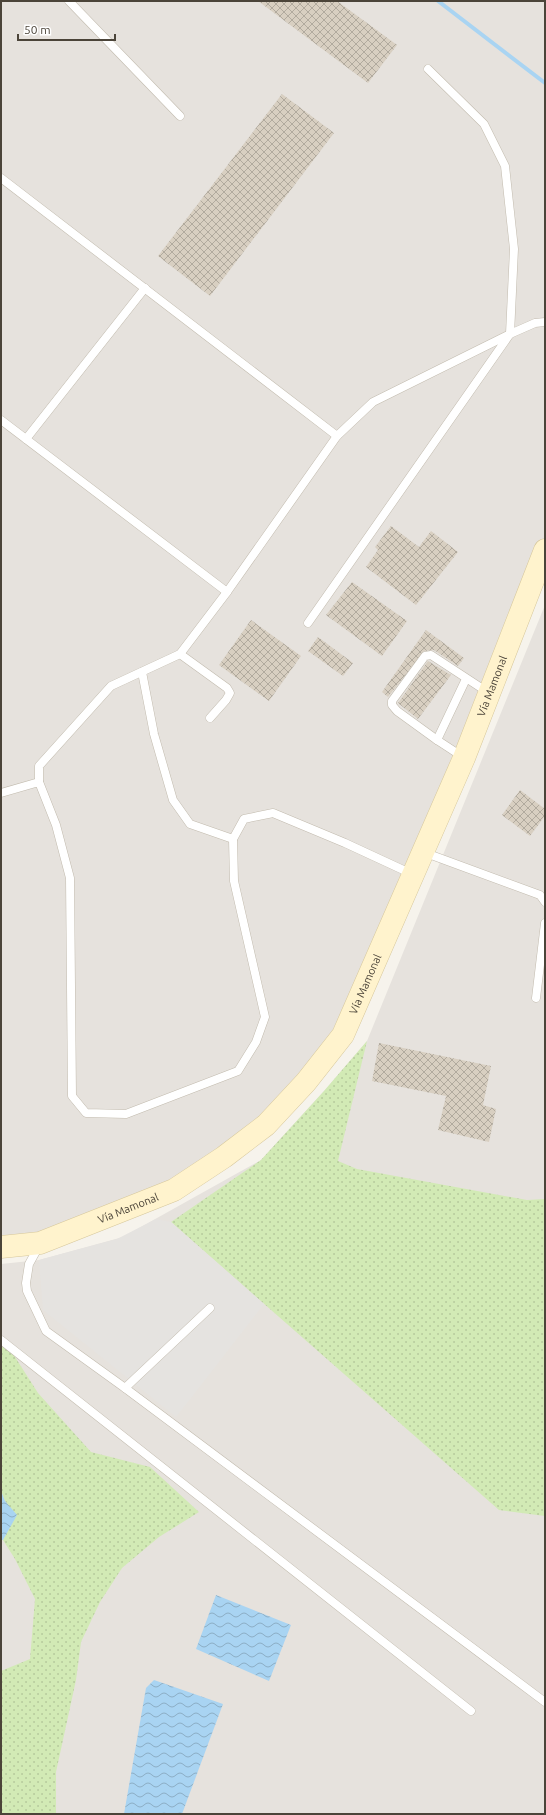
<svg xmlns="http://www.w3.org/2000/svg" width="546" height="1815" viewBox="0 0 546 1815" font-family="Ubuntu,sans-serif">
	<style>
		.industrial { fill: #e6e2dd }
		.grass { fill: url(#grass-dots) }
		.parking { fill: #e5e3e0 }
		.water { fill: url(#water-waves) }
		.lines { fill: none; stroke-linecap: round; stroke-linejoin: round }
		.stream { stroke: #a9d4f2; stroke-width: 4 }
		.building { fill: url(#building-cross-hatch) }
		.lane-casing { stroke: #c2bbae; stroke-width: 9 }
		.secondary-casing { stroke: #d6c79b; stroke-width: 23 }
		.lane { stroke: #fff; stroke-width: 8 }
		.secondary { stroke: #fff3cd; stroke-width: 22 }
		.labels { text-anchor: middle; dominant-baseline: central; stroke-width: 3.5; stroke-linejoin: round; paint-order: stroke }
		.street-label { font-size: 11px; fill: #4b4439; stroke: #fff }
	</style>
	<defs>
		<pattern id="grass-dots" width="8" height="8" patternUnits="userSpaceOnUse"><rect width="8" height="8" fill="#d2eab5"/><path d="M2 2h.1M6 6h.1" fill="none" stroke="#b6ca9c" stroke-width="1.8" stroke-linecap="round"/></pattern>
		<pattern id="water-waves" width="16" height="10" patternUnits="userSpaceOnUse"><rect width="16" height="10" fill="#a9d4f2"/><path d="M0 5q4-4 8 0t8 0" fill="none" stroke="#8caec5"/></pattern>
		<pattern id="building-cross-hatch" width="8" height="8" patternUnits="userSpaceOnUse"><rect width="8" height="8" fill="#d8cfc1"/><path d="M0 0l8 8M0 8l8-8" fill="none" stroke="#b1aa9e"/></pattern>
	</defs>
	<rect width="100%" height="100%" fill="#f6f3ec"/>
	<!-- industrial -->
	<g class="industrial">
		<path d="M1,1H545V550L343,1035L306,1082L174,1190L1,1247Z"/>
		<path d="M545,605V1814H1V1264L39,1260L123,1237L261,1160L324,1091L367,1041Z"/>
	</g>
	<!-- grass -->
	<g class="grass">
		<path d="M367,1041L338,1161L357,1169L527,1200L545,1199V1516L499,1510L171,1222L261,1160L324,1091Z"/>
		<path d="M1,1335L38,1393L91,1452L150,1467L199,1512L159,1537L122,1568L100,1602L81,1642L76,1680L56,1772V1814H1V1671L30,1659L35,1599L15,1559L3,1540L16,1515L5,1501L1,1491Z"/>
	</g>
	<!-- parking -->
	<path class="parking" d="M156,1219L171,1222L264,1304L176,1417L43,1310L39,1260L117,1239Z"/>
	<!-- water -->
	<g class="water">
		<path d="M1,1491L5,1501L17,1515L3,1540H1Z"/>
		<path d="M216,1595L291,1625L269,1681L196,1649Z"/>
		<path d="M154,1680L223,1704L182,1814H124L146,1688Z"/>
	</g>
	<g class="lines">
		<!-- stream -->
		<path class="stream" d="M438,1L545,83"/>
	</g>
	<!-- building -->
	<g class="building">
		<path d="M258,1H337L397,45L368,83Z"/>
		<path d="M282,94L334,133L210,296L158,256Z"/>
		<path d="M391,526L419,547L431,531L458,552L416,605L366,567L378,550L375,547Z"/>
		<path d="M352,582L407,621L382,656L326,615Z"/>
		<path d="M251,620L301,656L269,701L219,665Z"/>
		<path d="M426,630L464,658L458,666L434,650L424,651L388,697L382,692Z"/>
		<path d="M318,637L353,663L343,676L308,651Z"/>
		<path d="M428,661L451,675L418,719L398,703Z"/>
		<path d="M520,790L545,809V816L530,836L502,815Z"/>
		<path d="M379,1043L491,1066L483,1105L496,1109L489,1142L438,1130L446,1096L372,1081Z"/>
	</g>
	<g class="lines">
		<defs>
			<g id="lane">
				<path d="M69,1L180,116"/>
				<path d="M1,178L337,436"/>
				<path d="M1,420L227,592"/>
				<path d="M26,439L145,288"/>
				<path d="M308,623L510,334L514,249L505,166L484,124L428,69"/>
				<path d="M180,654L227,688L230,693L226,700L210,718"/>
				<path d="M142,672L154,734L173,800L190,824L233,839"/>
				<path d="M437,740L397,711L392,705V701L425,656L431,655L489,693"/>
				<path d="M463,757L437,740L466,679"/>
				<path d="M39,782V766L111,686L180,654L227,592L337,436L373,402L510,334L535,323L545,322"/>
				<path d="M1,793L39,782L56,825L70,878L72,1096L86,1113L126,1114L238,1071L256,1042L265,1017L234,881L233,839L244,819L273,813L345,843L412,874"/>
				<path d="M423,852L540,895L545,902"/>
				<path d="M536,998L545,923"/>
				<path d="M39,1246L29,1264L26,1283L27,1291L46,1331L125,1388L545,1702"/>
				<path d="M1,1340L471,1711"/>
				<path d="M125,1388L210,1308"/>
			</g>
			<g id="secondary">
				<path id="s1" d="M1,1247L40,1243L174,1190L224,1157L266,1125L306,1082L343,1035L464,758L545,550"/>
			</g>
		</defs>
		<!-- lane casing -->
		<use href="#lane" class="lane-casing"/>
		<!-- secondary casing -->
		<use href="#secondary" class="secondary-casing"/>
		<!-- lane -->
		<use href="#lane" class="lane"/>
		<!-- secondary -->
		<use href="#secondary" class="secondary"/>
	</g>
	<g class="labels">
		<!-- street labels -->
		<g class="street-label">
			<text stroke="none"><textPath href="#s1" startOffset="794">Vía Mamonal</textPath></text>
			<text stroke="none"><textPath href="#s1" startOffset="470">Vía Mamonal</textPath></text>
			<text stroke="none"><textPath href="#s1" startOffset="134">Vía Mamonal</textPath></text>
		</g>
	</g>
	<!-- border -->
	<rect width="546" height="1815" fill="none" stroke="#4b4439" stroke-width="4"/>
	<!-- scale -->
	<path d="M18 34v6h97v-6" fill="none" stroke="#4b4439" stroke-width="2"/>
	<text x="24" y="34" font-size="12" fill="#4b4439" stroke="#ffffff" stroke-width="3" paint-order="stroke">50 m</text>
</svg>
